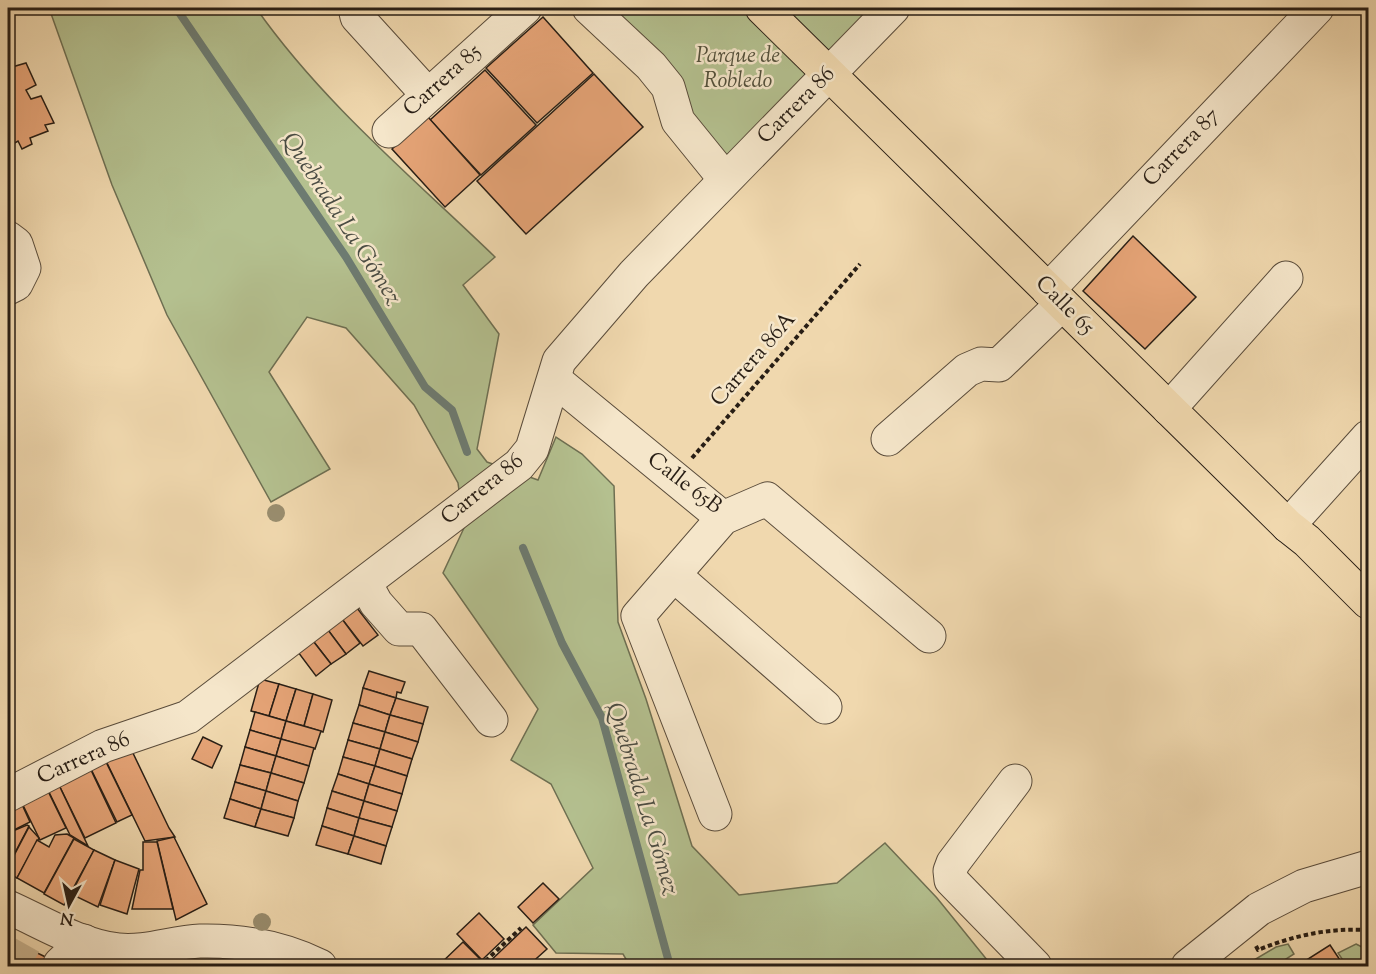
<svg xmlns="http://www.w3.org/2000/svg" width="1376" height="974" viewBox="0 0 1376 974" font-family="'Sorts Mill Goudy',serif">
	<style>
		.green { fill: #b4c08f; stroke: #6e6f52; stroke-width: 1.5 }
		.lines { fill: none; stroke-linecap: round; stroke-linejoin: round }
		.stream { stroke: #6d7b71; stroke-width: 8 }
		.building { fill: #e6a477; stroke: #281e15; stroke-width: 1.5 }
		.minor-tunnel { stroke: #c8b38f; stroke-width: 33; stroke-dasharray: 33 16; stroke-linecap: butt }
		.minor-casing { stroke: #5a4c3b; stroke-width: 35 }
		.major-casing { stroke: #281e15; stroke-width: 35 }
		.path { stroke: #281e15; stroke-width: 4; stroke-dasharray: 4.5 3; stroke-linecap: butt }
		.minor { stroke: #f5e6ca; stroke-width: 33 }
		.major { stroke: #f0d8ae; stroke-width: 33 }
		.tree { fill: #998d6e }
		.labels { text-anchor: middle; dominant-baseline: central; stroke-width: 5; stroke-linejoin: round; paint-order: stroke }
		.park-label { font-size: 22px; font-style: italic; fill: #524f3a; stroke: #f5e6ca }
		.street-label { font-size: 22px; fill: #281e15; stroke: #f5e6ca }
		.water-label { font-size: 24px; font-style: italic; fill: #4a4c43; stroke: #f5e6ca }
	</style>
	<rect width="100%" height="100%" fill="#f0d8ae"/>
	<filter id="stains"><feTurbulence type="fractalNoise" baseFrequency=".00333" numOctaves="4"/><feColorMatrix values="0 0 0 0 .2 0 0 0 0 .09 0 0 0 0 .02 0 0 0 .5 -.17"/></filter>
	<radialGradient id="worn" r=".72"><stop offset=".6" stop-color="#630" stop-opacity="0"/><stop offset="1" stop-color="#630" stop-opacity=".3"/></radialGradient>
	<!-- green -->
	<g class="green">
		<path d="M49,8H256C322,102 412,177 495,257L463,285L499,334L477,449L487,462L538,480L556,437L582,454L614,486L618,622L646,699L692,846L739,895L837,883L885,843L937,898L992,966H630L623,954L556,953L533,925L593,868L551,784L511,760L538,709L443,573L464,528L458,483L414,405L346,328L307,317L269,372L330,469L271,502L167,315L112,185Z"/>
		<path d="M597,8H886L731,165Z"/>
		<path d="M1288,944L1294,954L1275,966H1259L1254,960L1276,947Z"/>
		<path d="M1356,944L1368,950V966H1347L1338,953Z"/>
	</g>
	<g class="lines">
		<!-- stream -->
		<g class="stream">
			<path d="M176,8L346,257L425,387L452,410L467,452"/>
			<path d="M523,548L562,643L602,718L670,966"/>
		</g>
	</g>
	<!-- building -->
	<g class="building">
		<path d="M543,17L593,73L537,123L486,68Z"/>
		<path d="M10,61L12,67L26,63L36,85L26,90L31,99L41,96L54,123L45,125L48,131L30,138L32,144L22,149L18,141L8,147V62Z"/>
		<path d="M485,70L536,125L481,175L430,120Z"/>
		<path d="M594,74L643,127L526,234L477,181Z"/>
		<path d="M428,117L480,175L445,207L392,149Z"/>
		<path d="M1133,236L1196,297L1145,349L1083,291Z"/>
		<path d="M357,608L378,635L363,646L342,619Z"/>
		<path d="M339,615L360,643L346,654L325,626Z"/>
		<path d="M325,626L346,654L331,664L310,637Z"/>
		<path d="M310,637L331,664L316,676L295,648Z"/>
		<path d="M369,671L405,682L401,693L397,692L396,698L363,688Z"/>
		<path d="M260,679L279,684L269,716L251,711Z"/>
		<path d="M279,684L296,689L286,721L269,716Z"/>
		<path d="M363,688L396,698L390,715L359,705Z"/>
		<path d="M296,689L313,694L304,726L286,721Z"/>
		<path d="M313,694L332,700L323,732L304,726Z"/>
		<path d="M396,698L428,707L423,724L390,715Z"/>
		<path d="M359,705L390,715L385,732L353,723Z"/>
		<path d="M255,712L286,721L281,739L250,730Z"/>
		<path d="M390,715L423,724L418,742L385,732Z"/>
		<path d="M286,721L321,731L315,749L281,739Z"/>
		<path d="M353,723L385,732L380,749L348,740Z"/>
		<path d="M250,730L281,739L276,756L245,747Z"/>
		<path d="M385,732L418,742L412,759L380,749Z"/>
		<path d="M203,737L222,746L212,768L192,759Z"/>
		<path d="M281,739L314,748L309,766L276,756Z"/>
		<path d="M348,740L380,749L375,766L343,757Z"/>
		<path d="M245,747L276,756L271,773L240,765Z"/>
		<path d="M131,749L169,828L175,837L145,841L106,761Z"/>
		<path d="M380,749L412,759L407,776L375,766Z"/>
		<path d="M276,756L309,766L304,783L271,773Z"/>
		<path d="M343,757L375,766L369,784L338,774Z"/>
		<path d="M106,762L132,815L117,822L91,769Z"/>
		<path d="M240,765L271,773L266,791L235,782Z"/>
		<path d="M375,766L407,776L402,794L369,784Z"/>
		<path d="M90,768L116,823L85,838L58,783Z"/>
		<path d="M271,773L304,783L298,801L266,791Z"/>
		<path d="M338,774L369,784L364,801L332,791Z"/>
		<path d="M57,781L88,846L70,835L46,786Z"/>
		<path d="M235,782L266,791L261,809L230,799Z"/>
		<path d="M369,784L402,794L397,811L364,801Z"/>
		<path d="M45,785L66,828L40,840L19,797Z"/>
		<path d="M266,791L298,801L294,818L261,809Z"/>
		<path d="M332,791L364,801L359,818L327,808Z"/>
		<path d="M19,798L30,822L8,833V804Z"/>
		<path d="M230,799L261,809L255,827L224,818Z"/>
		<path d="M364,801L397,811L392,827L359,818Z"/>
		<path d="M327,808L359,818L354,836L322,826Z"/>
		<path d="M261,809L294,818L288,836L255,827Z"/>
		<path d="M359,818L392,827L386,846L354,836Z"/>
		<path d="M27,825L29,826L8,866V833Z"/>
		<path d="M322,826L354,836L348,854L316,845Z"/>
		<path d="M29,827L39,838L17,878L8,873V867Z"/>
		<path d="M67,834L74,838L44,893L17,878L37,840L49,847L55,835Z"/>
		<path d="M354,836L386,846L381,864L348,854Z"/>
		<path d="M174,837L207,904L176,920L157,841Z"/>
		<path d="M74,839L94,850L64,905L44,894Z"/>
		<path d="M143,842H157L173,909H132L140,870H143Z"/>
		<path d="M94,850L115,860L98,907L71,894Z"/>
		<path d="M115,860L139,869L127,914L100,905Z"/>
		<path d="M543,883L559,899L533,923L518,907Z"/>
		<path d="M479,913L504,939L482,960L457,934Z"/>
		<path d="M526,927L547,949L528,966H485Z"/>
		<path d="M8,939L54,961L64,966H8Z"/>
		<path d="M463,942L482,961L476,966H438Z"/>
		<path d="M1330,945L1344,966H1297Z"/>
		<path d="M565,961L570,966H559Z"/>
	</g>
	<g class="lines">
		<!-- minor-tunnel -->
		<path class="minor-tunnel" d="M8,953L31,966"/>
		<defs>
			<g id="minor">
				<path d="M355,8L357,17L428,95"/>
				<path d="M589,8L651,66L668,87L678,121L725,179"/>
				<path d="M389,131L525,8"/>
				<path d="M8,238L16,244L24,268L16,284L8,288"/>
				<path d="M1048,290L1317,8"/>
				<path d="M555,380L723,518"/>
				<path d="M1169,409L1286,278"/>
				<path d="M888,439L967,370L981,364L999,365L1062,304"/>
				<path d="M1288,526L1368,437"/>
				<path d="M674,575L825,707"/>
				<path d="M365,583L376,603L399,629H421L491,720"/>
				<path d="M1015,781L953,863L950,871L951,880L1035,966"/>
				<path d="M8,795L103,746L188,717L519,465L532,449L559,361L634,274L893,8"/>
				<path d="M715,814L638,616L723,518L767,499L929,636"/>
				<path d="M8,907C42,922 80,946 118,950C146,953 173,942 200,941C242,940 283,948 320,966"/>
				<path d="M60,964L84,941"/>
				<path d="M1188,966L1259,909L1304,886L1368,867"/>
			</g>
			<path id="major" d="M762,8L1288,526L1307,541L1368,602"/>
		</defs>
		<!-- minor casing -->
		<use href="#minor" class="minor-casing"/>
		<!-- major casing -->
		<use href="#major" class="major-casing"/>
		<!-- path -->
		<g class="path">
			<path d="M692,458L860,264"/>
			<path d="M1256,946L1258,950C1295,935 1329,928 1368,930"/>
			<path d="M480,966L521,928"/>
		</g>
		<!-- minor -->
		<use href="#minor" class="minor"/>
		<!-- major -->
		<use href="#major" class="major"/>
	</g>
	<!-- trees -->
	<g class="tree">
		<circle cx="276" cy="513" r="9"/>
		<circle cx="262" cy="922" r="9"/>
	</g>
	<g class="labels">
		<!-- park labels -->
		<g class="park-label">
			<text x="738" y="57">Parque de<tspan x="738" dy="25">Robledo</tspan></text>
		</g>
		<!-- street labels -->
		<g class="street-label">
			<text transform="translate(443 81) rotate(-42)">Carrera 85</text>
			<text transform="translate(797 106) rotate(-45)">Carrera 86</text>
			<text transform="translate(1182 148) rotate(-46)">Carrera 87</text>
			<text transform="translate(1064 306) rotate(45)">Calle 65</text>
			<text transform="translate(754 360) rotate(-49)">Carrera 86A</text>
			<text transform="translate(684 484) rotate(37)">Calle 65B</text>
			<text transform="translate(483 490) rotate(-39)">Carrera 86</text>
			<text transform="translate(84 759) rotate(-24)">Carrera 86</text>
		</g>
		<!-- water labels -->
		<g class="water-label">
			<text transform="translate(341 219) rotate(57)">Quebrada La Gómez</text>
			<text transform="translate(642 799) rotate(73)">Quebrada La Gómez</text>
		</g>
	</g>
	<!-- margin -->
	<rect width="1376" height="974" fill="none" stroke="#f0d8ae" stroke-width="30"/>
	<rect x="9" y="9" width="1358" height="956" fill="none" stroke="#281e15" stroke-width="3"/>
	<rect x="15" y="15" width="1346" height="944" fill="none" stroke="#281e15" stroke-width="1.5"/>
	<!-- north arrow -->
	<g transform="translate(69 905) rotate(188)" stroke="#f5e6ca" stroke-width="4.5" paint-order="stroke">
	<path d="M0-4.5L10 22L0 15L-10 22Z" fill="#281e15"/>
	<text y="-9" font-size="16" font-weight="bold" text-anchor="middle" fill="#281e15">N</text>
	</g>
	<rect width="100%" height="100%" filter="url(#stains)"/>
	<rect width="100%" height="100%" fill="url(#worn)"/>
</svg>
